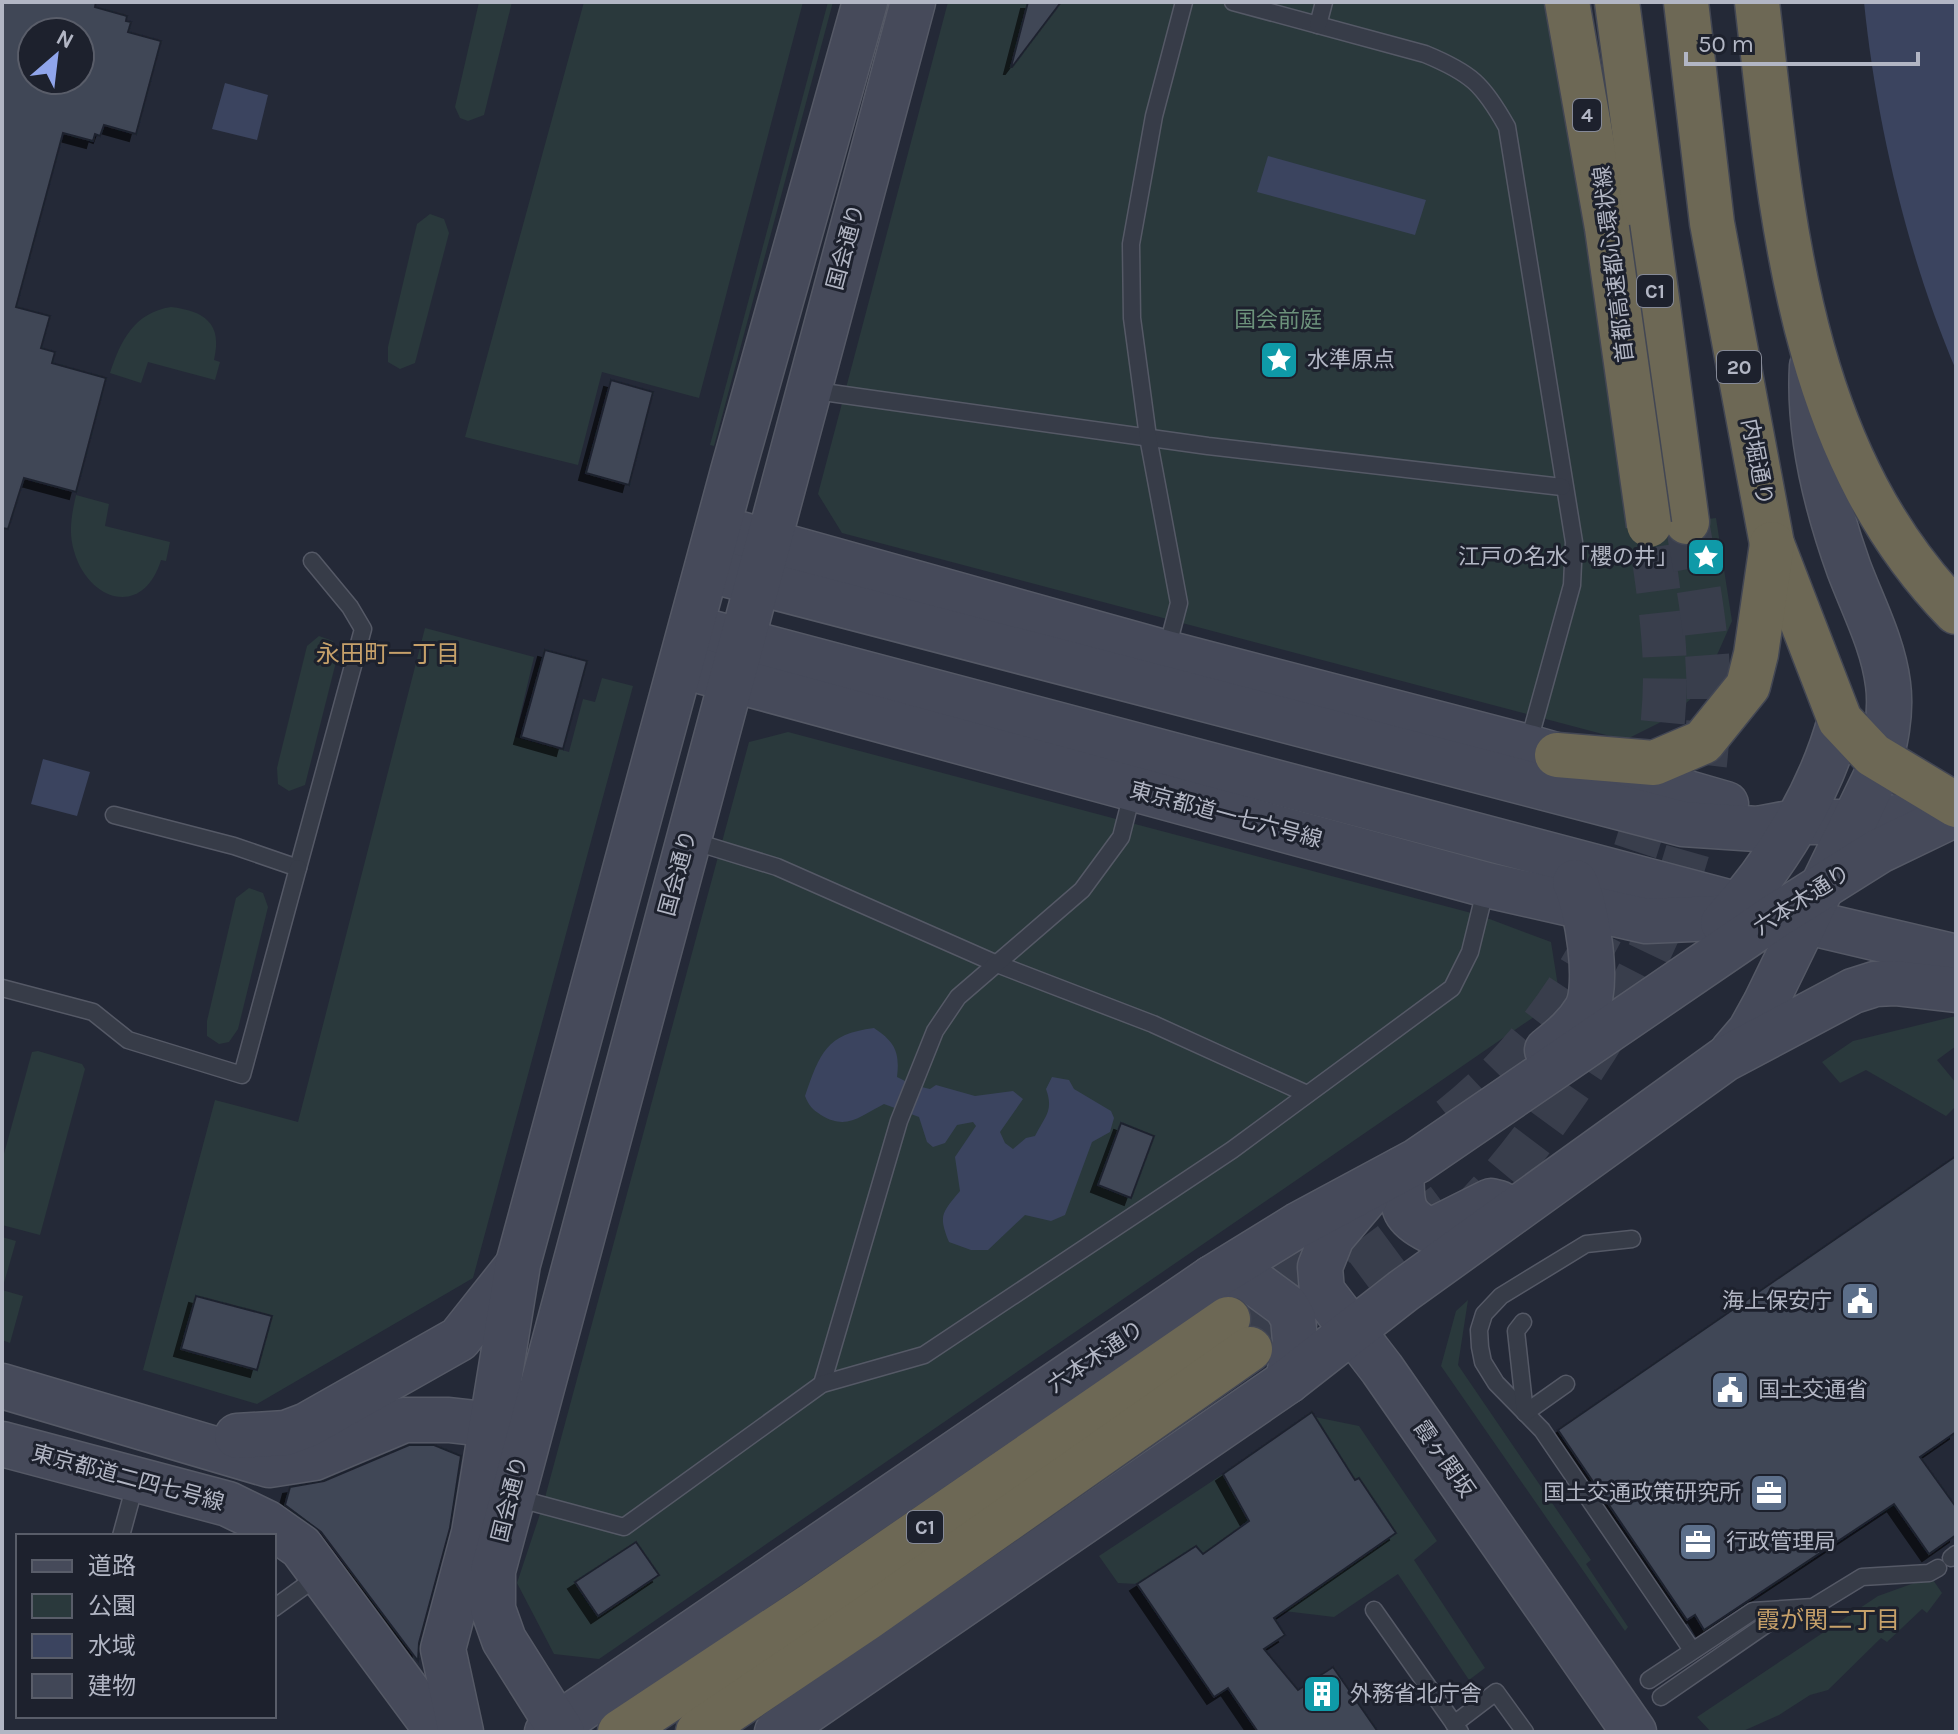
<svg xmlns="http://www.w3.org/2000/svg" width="1958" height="1734" viewBox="0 0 1958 1734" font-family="Karla,'Noto Sans JP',sans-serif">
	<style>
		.green { fill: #2a393c }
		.water { fill: #3b445f }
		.building { fill: #414757; stroke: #1f232f; stroke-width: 2; fill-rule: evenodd; filter: url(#shadow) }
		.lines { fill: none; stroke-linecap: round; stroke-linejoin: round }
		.highway-tunnel { stroke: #393e4c; stroke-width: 44; stroke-dasharray: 44 22; stroke-linecap: butt }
		.lane-casing { stroke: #555966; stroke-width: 19 }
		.secondary-casing { stroke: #555966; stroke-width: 47 }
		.highway-casing { stroke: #424653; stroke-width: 47 }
		.lane { stroke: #373c48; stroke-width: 16 }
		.secondary { stroke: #464a5a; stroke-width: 44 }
		.highway { stroke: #6d6855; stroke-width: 44 }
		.highway-bridge-casing { stroke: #424653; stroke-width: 47; stroke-linecap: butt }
		.highway-bridge { stroke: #6d6855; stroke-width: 44 }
		.labels { text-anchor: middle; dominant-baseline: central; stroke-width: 6; stroke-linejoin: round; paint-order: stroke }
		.shield { fill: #1d212d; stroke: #858997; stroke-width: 2 }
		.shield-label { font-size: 20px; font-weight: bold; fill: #b2b6c4 }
		.street-label { font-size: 22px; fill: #b2b6c4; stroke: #1d212d }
		.park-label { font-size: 22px; fill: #6c927b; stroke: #1d212d }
		.poi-label { font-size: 22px; fill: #b2b6c4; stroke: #1d212d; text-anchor: start }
		.neighbourhood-label { font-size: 24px; fill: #c7a16a; stroke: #1d212d }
	</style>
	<defs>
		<filter id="shadow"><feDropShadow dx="-7" dy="7" stdDeviation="0" flood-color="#0009"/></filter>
	</defs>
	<rect width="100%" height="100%" fill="#242937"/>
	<!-- green -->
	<g class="green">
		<path d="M479,2H512L484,115L468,121L460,118L455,107Z"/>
		<path d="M584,2H803L699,398L602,372L578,465L465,437Z"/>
		<path d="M828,2H833L714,446L710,445Z"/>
		<path d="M948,2H1548L1574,144L1631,528L1716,518L1732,621L1702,689L1669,718L1625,740L842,533L818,494Z"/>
		<path d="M430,214L444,219L449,233L415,363L400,369L388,362V347L417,224Z"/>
		<path d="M171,307C204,311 223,323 214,360L220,362L215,380L148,362L141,383L110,373C121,340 134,313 171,307Z"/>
		<path d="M76,495L109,504L105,526L170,542L166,561L161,560C143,619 88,601 74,551C68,532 72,513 76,495Z"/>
		<path d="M425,628L534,657L515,737L569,752L583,699L595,702L602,678L633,686L473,1278L257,1404L143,1370L215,1100L298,1122Z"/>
		<path d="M319,636L333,641L338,654L305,785L289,791L278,784L277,768L307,646Z"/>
		<path d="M788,732L1479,915L1551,942L1560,999L599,1659L554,1654L517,1583L543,1505L749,742Z"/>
		<path d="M249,888L263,893L268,907L238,1029L229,1042L219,1044L207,1036V1021L236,898Z"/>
		<path d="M1956,1016V1046L1937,1060L1956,1083V1106L1946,1116L1866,1070L1840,1083L1822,1062L1853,1041Z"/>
		<path d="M38,1051L82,1064L85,1069L40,1235L2,1225V1161L32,1052Z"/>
		<path d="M2,1237L16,1241L2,1290L23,1296L10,1343L2,1340Z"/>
		<path d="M1468,1300L1458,1365L1591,1560L1586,1564L1628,1627L1625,1631L1441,1366L1456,1311Z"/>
		<path d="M1315,1417L1359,1426L1437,1541L1414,1560L1485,1668L1469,1680L1398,1574L1334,1617L1284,1611L1395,1533L1359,1478L1246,1556L1203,1554L1196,1546L1137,1584L1118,1583L1099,1556L1223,1474L1239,1503L1344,1463Z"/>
		<path d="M1931,1577L1942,1593L1927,1613L1922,1609L1887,1642L1881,1638L1828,1690L1810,1695L1779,1715L1741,1732H1711L1697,1717L1878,1596Z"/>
	</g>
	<!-- water -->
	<g class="water">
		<path d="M1864,2H1956V370C1908,258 1876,122 1864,2Z"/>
		<path d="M225,83L268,95L257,140L212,129Z"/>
		<path d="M1268,156L1426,200L1415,235L1257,192Z"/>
		<path d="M43,759L90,772L77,816L31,804Z"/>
		<path d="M874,1028C895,1042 900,1052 897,1077L913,1085L930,1089L936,1085L975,1096L1013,1091L1023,1099L1000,1132L1005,1143L1013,1149L1026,1138L1035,1136C1045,1116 1054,1111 1046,1089L1052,1077L1069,1080L1074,1089L1111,1111L1114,1118L1110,1132L1092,1142L1065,1215L1051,1221L1025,1215L988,1250H971L949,1242C938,1215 942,1213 960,1191L955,1157L976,1126L973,1122L957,1125L945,1143L933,1147L927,1142L919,1117L884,1104C860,1116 847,1131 821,1115C812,1109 809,1106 805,1096C820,1053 826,1034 874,1028Z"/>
	</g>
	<!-- building -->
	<g class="building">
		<path d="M2,2H96L95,7L127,16L126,21L131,22L128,32L161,41L136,134L104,125L100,136L95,134L93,141L63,133L16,307L50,316L41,348L55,352L52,363L106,378L76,492L24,478L8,529L2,528ZM32,32H80V80H32Z"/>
		<path d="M1028,2H1061L1012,67H1011Z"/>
		<path d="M611,380L653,392L629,485L586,473Z"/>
		<path d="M545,650L587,661L563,749L521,737Z"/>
		<path d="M1121,1123L1154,1136L1131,1198L1098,1185Z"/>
		<path d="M1956,1156V1432L1920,1457L1956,1507V1535L1929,1554L1894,1504L1704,1630L1695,1615L1687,1620L1558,1430Z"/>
		<path d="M196,1296L272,1316L257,1370L181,1349Z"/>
		<path d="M1312,1412L1355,1480L1359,1478L1396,1533L1274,1618L1285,1635L1264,1649L1298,1690L1333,1667L1378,1732H1258L1228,1688L1214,1697L1137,1584L1196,1546L1203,1554L1249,1521L1223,1474Z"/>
		<path d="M409,1445H434L461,1456L450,1528L419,1643L418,1661L321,1532L285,1505L290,1487L324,1481Z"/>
		<path d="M636,1542L659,1575L598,1616L575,1582Z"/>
	</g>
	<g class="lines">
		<!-- highway-tunnel -->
		<g class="highway-tunnel">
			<path d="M1450,1119C1582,1015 1666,840 1665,671C1664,622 1656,574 1649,525"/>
			<path d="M1460,1223C1507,1177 1545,1124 1581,1071C1667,942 1719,813 1707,654C1703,610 1695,566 1687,522"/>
			<path d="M1228,1319L1348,1237"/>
			<path d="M1250,1349L1447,1202"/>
		</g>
		<defs>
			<g id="lane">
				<path d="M1233,2L1425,54C1471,73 1483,84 1507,127L1574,542L1572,585L1528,745"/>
				<path d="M1318,25L1324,2"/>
				<path d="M809,390L1208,446L1562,487"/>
				<path d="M1166,653L1179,603L1148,437L1132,318L1131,244L1154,116L1184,2"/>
				<path d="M114,815L234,846L298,868L363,629L350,607L312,561"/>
				<path d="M689,840L777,867L997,964L1153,1024L1307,1094"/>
				<path d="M2,988L93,1012L128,1040L242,1075L298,868"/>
				<path d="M1632,1239L1586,1244L1501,1296L1484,1314L1479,1330L1480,1347L1483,1362L1496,1383L1542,1430L1692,1650"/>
				<path d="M1523,1322L1516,1331L1525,1413L1566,1384"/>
				<path d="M822,1384L899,1121L935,1031L958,997L1082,890L1121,837L1133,790"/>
				<path d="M516,1498L624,1527L822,1384L924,1355L1232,1150L1452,988L1470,952L1486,887"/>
				<path d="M121,1536L136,1481"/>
				<path d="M1951,1558L1956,1554"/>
				<path d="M274,1608L321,1574"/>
				<path d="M1374,1610L1460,1732"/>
				<path d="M1649,1680L1753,1611L1813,1607L1862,1577L1929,1573L1938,1568"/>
				<path d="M1661,1697L1787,1610"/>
				<path d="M1454,1724L1496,1692L1525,1732"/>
			</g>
			<g id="secondary">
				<path d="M740,534L1166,653L1528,747L1726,804"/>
				<path d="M728,575L1683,824L1757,829L1795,822H1854L1930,813"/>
				<path d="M712,633L1777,915L1956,957"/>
				<path d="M704,672L1487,885L1646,921L1739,917"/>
				<path d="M1723,923C1775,866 1820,794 1840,720"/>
				<path d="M1547,1050C1562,1038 1576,1027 1586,1010C1600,985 1587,908 1575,882"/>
				<path d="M1732,1052L1750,1031L1765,1004L1877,774C1885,744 1892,714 1888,684C1883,644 1863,606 1849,569C1826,505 1808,434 1812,366"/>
				<path d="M1401,1170C1403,1204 1398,1215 1431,1231L1491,1201L1499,1203"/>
				<path d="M1366,1197L1332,1237L1320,1267L1322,1291L1382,1369L1634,1732"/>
				<path d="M1212,1278L1244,1275L1286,1306L1293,1318L1295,1341L1288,1381"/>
				<path d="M2,1386L269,1465L314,1458L404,1420H449L519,1428"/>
				<path d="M237,1436L286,1433L307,1425L459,1339L517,1266"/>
				<path d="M2,1444L228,1504L267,1523L301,1547L438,1732"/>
				<path d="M461,1732L443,1649L474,1533L518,1264L733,471L865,2"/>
				<path d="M547,1732L1212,1278L1298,1225L1417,1161L1777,915L1879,851L1956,814"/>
				<path d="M562,1732L504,1640L493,1609V1571L913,2"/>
				<path d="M777,1732L1288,1381L1403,1291L1725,1059L1853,991L1875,984L1895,983L1956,990"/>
			</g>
			<g id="highway">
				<path d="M1567,2L1607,228"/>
				<path d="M1617,2L1687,522"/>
				<path d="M1686,2L1712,223L1772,544L1840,720L1873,755L1956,805"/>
				<path d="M1757,2C1782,216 1797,449 1956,612"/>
				<path d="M1557,755L1654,763L1703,742L1748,686L1756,654L1772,544"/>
				<path d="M620,1732L812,1605L1228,1319"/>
				<path d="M698,1732L867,1618L1250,1349"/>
			</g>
		</defs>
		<!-- lane casing -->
		<use href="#lane" class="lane-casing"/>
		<!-- secondary casing -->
		<use href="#secondary" class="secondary-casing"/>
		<!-- highway casing -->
		<use href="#highway" class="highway-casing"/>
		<!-- lane -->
		<use href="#lane" class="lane"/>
		<!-- secondary -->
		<use href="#secondary" class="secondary"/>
		<!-- highway -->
		<use href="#highway" class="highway"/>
		<defs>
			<path id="highway-bridge" d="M1607,228L1649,525"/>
		</defs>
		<!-- highway-bridge casing -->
		<use href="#highway-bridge" class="highway-bridge-casing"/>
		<!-- highway-bridge -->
		<use href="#highway-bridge" class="highway-bridge"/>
	</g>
	<!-- icons -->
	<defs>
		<symbol id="sight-square" viewBox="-11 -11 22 22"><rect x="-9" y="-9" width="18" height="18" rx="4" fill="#0f9aa8" stroke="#1d212d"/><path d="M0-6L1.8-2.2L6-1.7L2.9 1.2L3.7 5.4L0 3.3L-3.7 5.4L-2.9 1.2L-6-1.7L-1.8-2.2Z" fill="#fff"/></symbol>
		<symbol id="civic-square" viewBox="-11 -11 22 22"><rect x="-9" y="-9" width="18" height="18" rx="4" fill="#5c6f8a" stroke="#1d212d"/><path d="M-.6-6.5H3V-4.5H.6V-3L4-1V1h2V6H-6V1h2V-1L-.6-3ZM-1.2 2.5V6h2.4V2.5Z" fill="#fff"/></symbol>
		<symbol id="office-square" viewBox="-11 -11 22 22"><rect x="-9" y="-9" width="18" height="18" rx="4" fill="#5c6f8a" stroke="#1d212d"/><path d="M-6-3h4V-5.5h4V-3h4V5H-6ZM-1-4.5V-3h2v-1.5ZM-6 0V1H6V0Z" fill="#fff"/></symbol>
		<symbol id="building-square" viewBox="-11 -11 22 22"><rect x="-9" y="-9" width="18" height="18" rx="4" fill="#0f9aa8" stroke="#1d212d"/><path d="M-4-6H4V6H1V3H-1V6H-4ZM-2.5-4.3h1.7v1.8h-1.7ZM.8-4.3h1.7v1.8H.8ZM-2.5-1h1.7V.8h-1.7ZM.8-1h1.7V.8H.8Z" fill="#fff"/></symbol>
	</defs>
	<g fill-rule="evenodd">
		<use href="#sight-square" x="1257" y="338" width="44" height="44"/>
		<use href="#sight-square" x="1684" y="535" width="44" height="44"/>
		<use href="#civic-square" x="1838" y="1279" width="44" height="44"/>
		<use href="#civic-square" x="1708" y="1368" width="44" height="44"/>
		<use href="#office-square" x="1747" y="1471" width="44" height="44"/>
		<use href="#office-square" x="1676" y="1520" width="44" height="44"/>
		<use href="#building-square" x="1300" y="1672" width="44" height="44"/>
	</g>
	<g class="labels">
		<!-- shield labels -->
		<g class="shield">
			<rect x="1573" y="99" width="28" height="32" rx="6"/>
			<rect x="1637" y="275" width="36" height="32" rx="6"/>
			<rect x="1717" y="351" width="44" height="32" rx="6"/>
			<rect x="907" y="1511" width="36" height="32" rx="6"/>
		</g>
		<g class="shield-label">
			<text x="1587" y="115">4</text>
			<text x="1655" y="291">C1</text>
			<text x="1739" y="367">20</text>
			<text x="925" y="1527">C1</text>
		</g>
		<!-- street labels -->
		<g class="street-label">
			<text transform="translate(846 247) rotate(-75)">国会通り</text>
			<text transform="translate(1614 264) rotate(-97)">首都高速都心環状線</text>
			<text transform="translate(1757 462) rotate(79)">内堀通り</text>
			<text transform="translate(1226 815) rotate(15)">東京都道一七六号線</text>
			<text transform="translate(678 873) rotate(-75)">国会通り</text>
			<text transform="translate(1802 900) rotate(-33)">六本木通り</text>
			<text transform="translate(1096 1357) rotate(-34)">六本木通り</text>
			<text transform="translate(1444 1459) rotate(55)">霞ヶ関坂</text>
			<text transform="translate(128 1478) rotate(15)">東京都道二四七号線</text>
			<text transform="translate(510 1499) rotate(-76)">国会通り</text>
		</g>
		<!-- park labels -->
		<g class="park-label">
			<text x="1278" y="320">国会前庭</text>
		</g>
		<!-- poi labels -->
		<g class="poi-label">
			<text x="1307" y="360">水準原点</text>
			<text x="1678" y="557" text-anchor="end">江戸の名水「櫻の井」</text>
			<text x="1832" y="1301" text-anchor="end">海上保安庁</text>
			<text x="1758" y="1390">国土交通省</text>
			<text x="1741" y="1493" text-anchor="end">国土交通政策研究所</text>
			<text x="1726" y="1542">行政管理局</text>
			<text x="1350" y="1694">外務省北庁舎</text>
		</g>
		<!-- neighbourhood labels -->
		<g class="neighbourhood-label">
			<text x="388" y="654">永田町一丁目</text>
			<text x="1828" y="1620">霞が関二丁目</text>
		</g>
	</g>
	<!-- border -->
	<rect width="1958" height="1734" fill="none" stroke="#b2b6c4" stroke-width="8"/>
	<!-- legend -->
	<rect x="16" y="1534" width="260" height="184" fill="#1d212d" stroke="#595d69" stroke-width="2"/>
	<rect x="32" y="1560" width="40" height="12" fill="#464a5a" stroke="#595d69" stroke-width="2"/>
	<text x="88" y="1574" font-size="24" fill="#b2b6c4">道路</text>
	<rect x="32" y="1594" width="40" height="24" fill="#2a393c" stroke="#595d69" stroke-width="2"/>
	<text x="88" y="1614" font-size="24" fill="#b2b6c4">公園</text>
	<rect x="32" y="1634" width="40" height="24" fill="#3b445f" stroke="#595d69" stroke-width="2"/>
	<text x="88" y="1654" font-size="24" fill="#b2b6c4">水域</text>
	<rect x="32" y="1674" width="40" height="24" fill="#414757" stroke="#595d69" stroke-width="2"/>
	<text x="88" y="1694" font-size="24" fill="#b2b6c4">建物</text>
	<!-- north arrow -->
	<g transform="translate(56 56) rotate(28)"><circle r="38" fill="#1d212d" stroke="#595d69" stroke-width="2"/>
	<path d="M0-6L14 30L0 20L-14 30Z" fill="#90a5eb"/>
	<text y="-12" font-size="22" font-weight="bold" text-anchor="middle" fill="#b2b6c4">N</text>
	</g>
	<!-- scale -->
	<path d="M1686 52v12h232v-12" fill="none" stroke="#b2b6c4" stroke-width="4"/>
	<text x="1698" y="52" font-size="24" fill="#b2b6c4" stroke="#1d212d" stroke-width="6" paint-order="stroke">50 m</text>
</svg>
